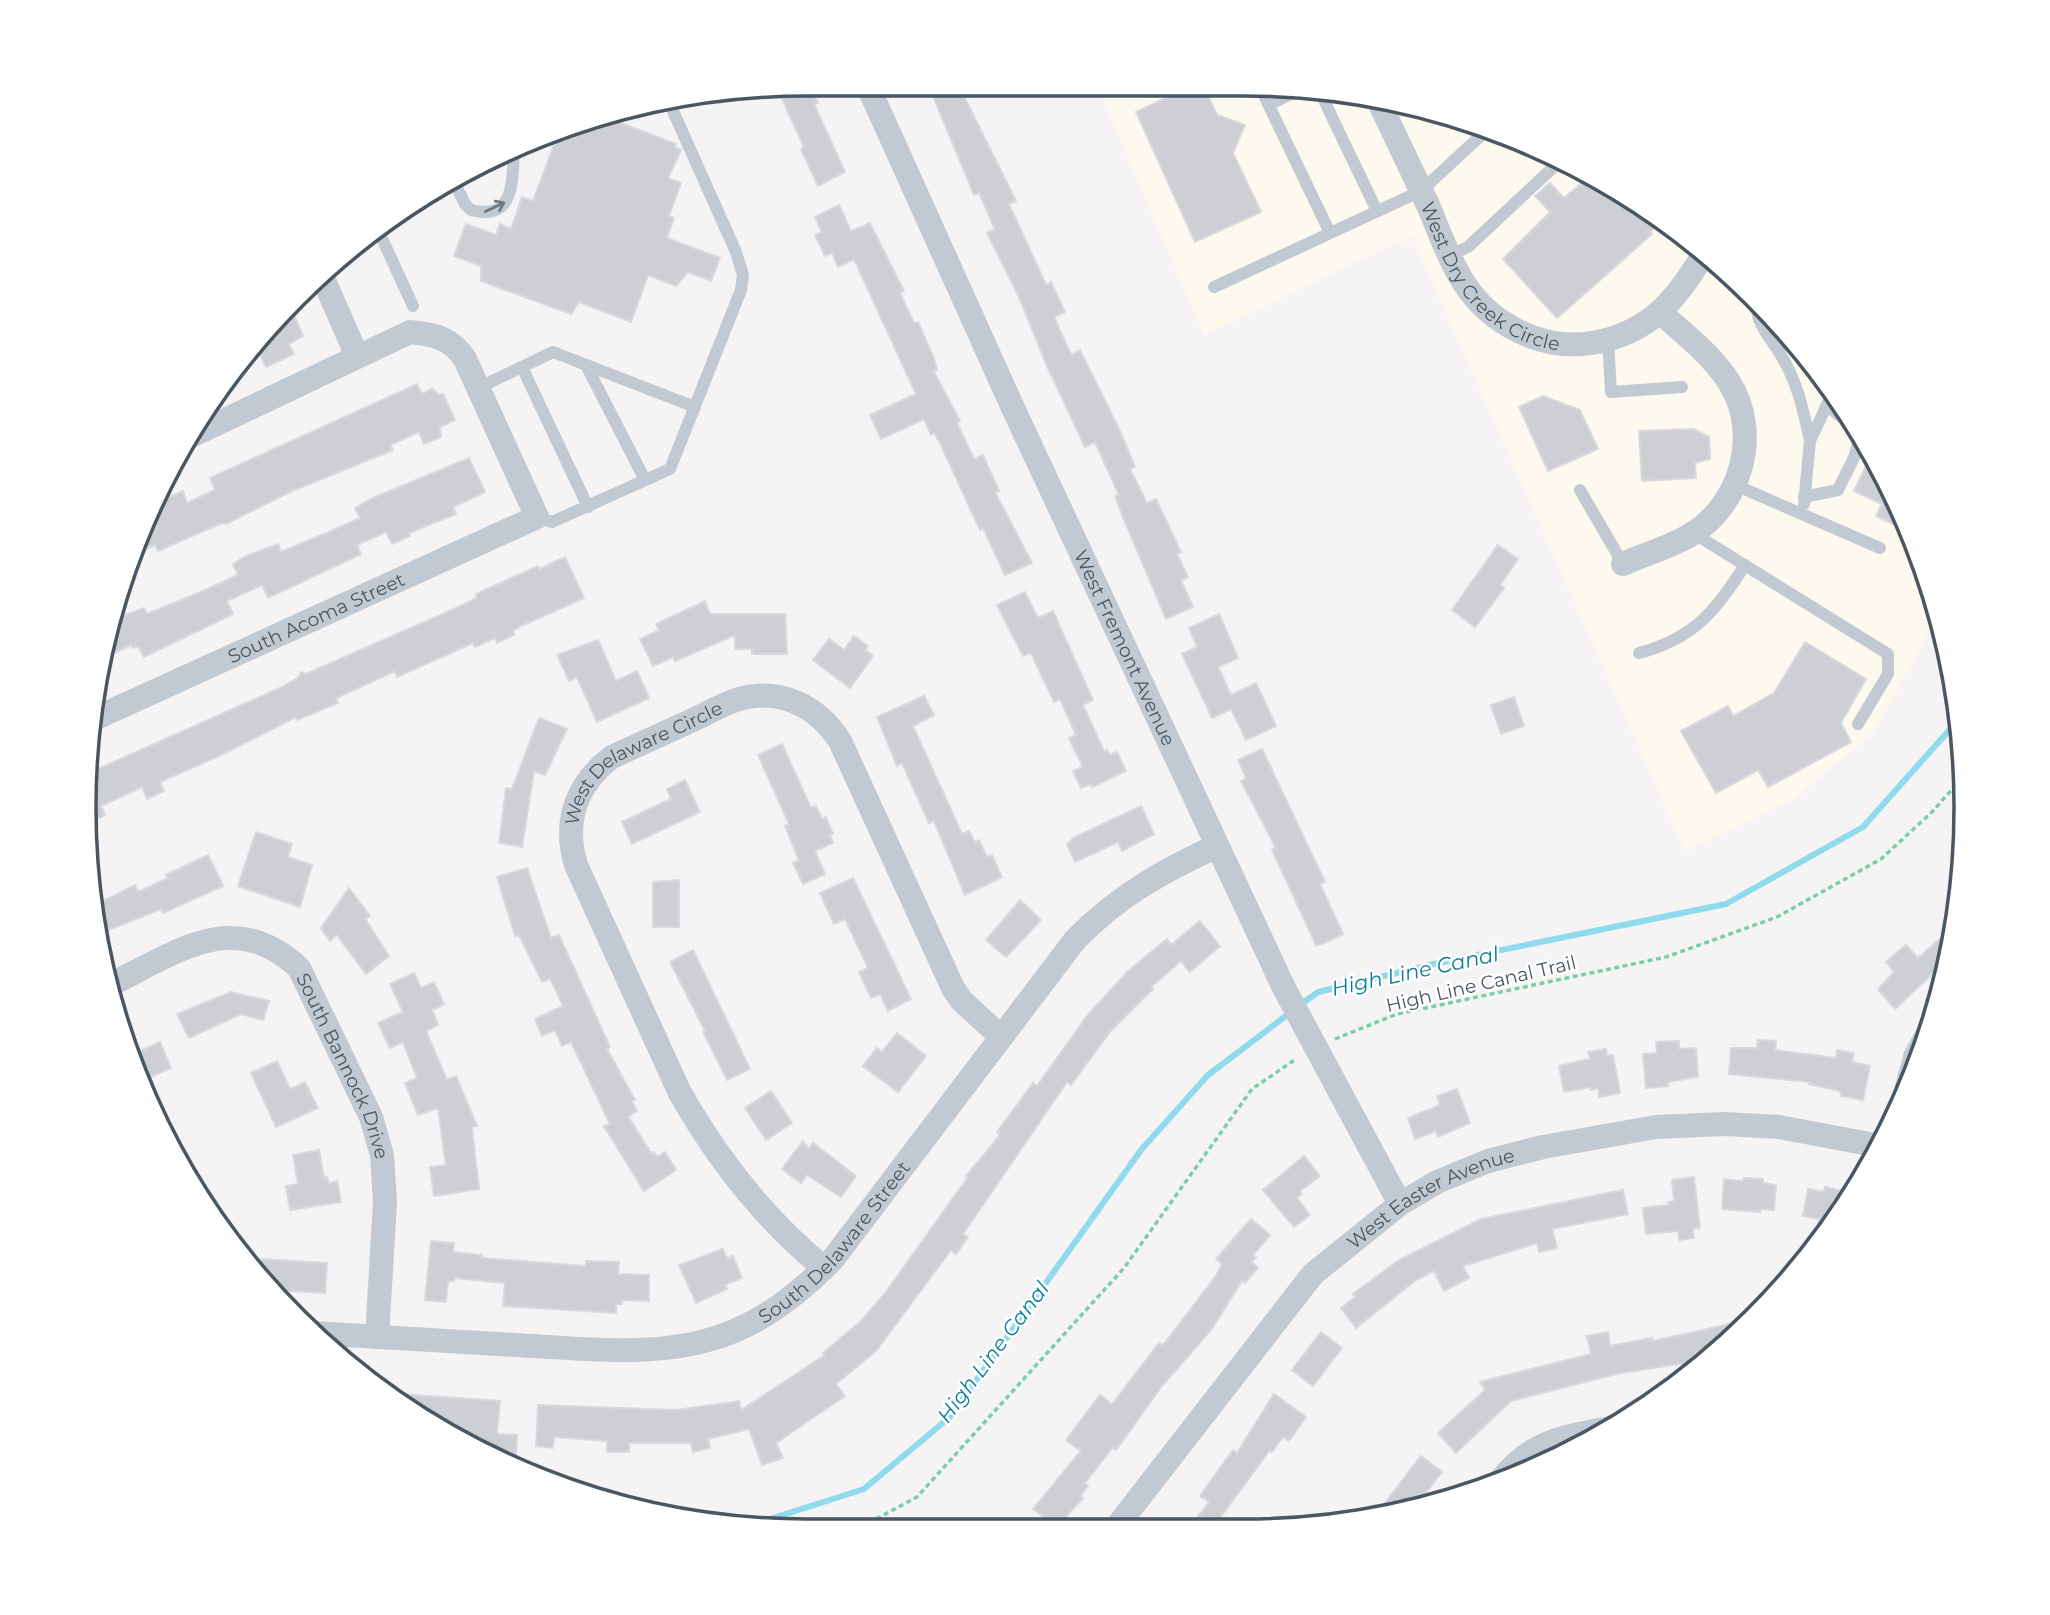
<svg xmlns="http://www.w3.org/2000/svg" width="2050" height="1615" viewBox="0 0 2050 1615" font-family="Montserrat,sans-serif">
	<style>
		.commercial { fill: #fdf9ef }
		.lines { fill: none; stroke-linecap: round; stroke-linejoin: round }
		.stream { stroke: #90daee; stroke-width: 6 }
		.building { fill: #cdcfd5; stroke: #d7d9de; stroke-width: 2 }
		.path { stroke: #7ad0a6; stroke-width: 3.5; stroke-dasharray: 5 3.5; stroke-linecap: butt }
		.service { stroke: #c1cad2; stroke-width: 12 }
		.minor { stroke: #c1cad2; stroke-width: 24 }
		.oneway { stroke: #6e7983 }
		.labels { text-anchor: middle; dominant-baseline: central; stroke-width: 5; stroke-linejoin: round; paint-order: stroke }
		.street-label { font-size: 19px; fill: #4a5661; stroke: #fff }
		.water-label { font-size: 21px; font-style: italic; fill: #0c7c9b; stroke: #fff }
		.rim { fill: none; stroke: #4a5661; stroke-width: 3.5 }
	</style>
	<rect width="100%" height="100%" fill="#f5f3f3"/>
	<!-- commercial -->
	<path class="commercial" d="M1097,85L1289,86L1475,123L1604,181L1683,234L1787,331L1869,445L1927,575L1937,617L1874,732L1795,798L1685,851L1412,236L1204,335Z"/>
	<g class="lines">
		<!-- stream -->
		<g class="stream">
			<path d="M1300,1005L1318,992L1438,963L1726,904L1863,827L1952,727L1960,713"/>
			<path d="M727,1523L761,1522L864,1489L950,1417L1141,1150L1208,1075L1291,1012"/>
		</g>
	</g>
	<!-- building -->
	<g class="building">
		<path d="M809,84L818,103L814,104L845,172L818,186L801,149L804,147L777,88Z"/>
		<path d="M958,84L1016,201L1009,204L1046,285L1051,282L1065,312L1054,317L1071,355L1080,350L1120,431L1135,467L1130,469L1147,503L1156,499L1181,552L1177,554L1188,577L1181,580L1193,607L1166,619L1122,515L1115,496L1119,495L1095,442L1085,447L1047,366L1019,297L987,233L995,229L979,193L974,195L933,96Z"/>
		<path d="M1193,85H1203L1217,115L1245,125L1233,153L1261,212L1195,242L1136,112Z"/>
		<path d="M602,116L676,144L674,147L681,150L668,178L681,183L669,216L674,218L667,238L720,258L711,281L688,272L676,286L648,275L631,322L579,302L571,314L481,281V266L454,256L466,224L496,235L500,224L511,229L522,197L533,201L558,134Z"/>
		<path d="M1591,175L1663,220L1650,232L1652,234L1557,318L1503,259L1550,212L1535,196L1550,183L1564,198Z"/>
		<path d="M839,205L851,231L870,223L904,291L900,293L914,323L918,322L934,358L937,370L934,372L960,421L957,423L974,459L983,455L999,491L995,492L1032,563L1005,575L983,528L980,530L940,443L934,433L931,435L924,419L881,439L870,415L916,394L854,259L838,267L832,253L825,256L815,235L822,232L815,217Z"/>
		<path d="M289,304L303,336L289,344L294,354L266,367L257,347Z"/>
		<path d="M417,384L422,394L432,389L440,395L443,394L455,420L440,427L441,437L424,444L419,432L390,445L393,450L292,491L226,524L222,523L158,551L155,545L136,553L158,502L183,491L187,503L215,490L210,478Z"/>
		<path d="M1543,396L1580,410L1598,449L1548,471L1519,407Z"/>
		<path d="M1693,429L1709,437L1710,459L1695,463L1696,478L1642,481L1639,431Z"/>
		<path d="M1872,453L1899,512L1908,531L1876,516L1882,504L1854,491Z"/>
		<path d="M469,458L485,492L453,507L456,514L409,533L410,536L392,544L386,532L357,545L361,554L268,598L262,585L227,601L233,614L144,657L138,646L133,648L131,645L104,658L109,621L144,608L147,614L203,591L238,575L233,564L246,556L278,544L281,552L331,531L360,518L355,508L373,498Z"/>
		<path d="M1498,545L1518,559L1500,585L1504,588L1475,627L1452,610Z"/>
		<path d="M565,557L584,598L521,626L513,631L514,635L497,643L495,638L475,647L473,643L397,677L395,671L336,698L338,703L297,720L296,717L219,756L160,782L164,791L147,799L142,787L101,806L105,815L86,824L84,808L89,773L282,687L299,677L301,672L306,674L445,613L477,598L476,594L538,566L539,569Z"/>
		<path d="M1025,592L1038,618L1053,611L1093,700L1083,705L1104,751L1107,750L1110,755L1117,752L1126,771L1092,787L1091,784L1081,788L1073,771L1083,767L1069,738L1076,735L1060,699L1054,702L1031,653L1023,656L997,605Z"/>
		<path d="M705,601L710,614H785L787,654H752V649H735V635L675,661L673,657L653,666L640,639L659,630L656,624Z"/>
		<path d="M1219,614L1238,658L1218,667L1231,695L1256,683L1276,726L1246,740L1231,709L1212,718L1182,654L1197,647L1189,628Z"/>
		<path d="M854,636L868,646L865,650L873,656L850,688L813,660L829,639L844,650Z"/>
		<path d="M598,640L616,681L637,671L649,698L597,722L577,677L569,681L557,655Z"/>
		<path d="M1805,642L1866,679L1841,723L1851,742L1768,787L1758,770L1716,793L1681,731L1728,706L1733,716L1774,693Z"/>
		<path d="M924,696L934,715L913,726L962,834L969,831L975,842L979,840L987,857L992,855L1002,877L965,895L934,821L929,823L902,763L897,766L877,717Z"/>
		<path d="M1514,697L1524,726L1501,734L1491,705Z"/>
		<path d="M539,718L567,729L545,775L534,771L522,847L499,843L506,788L512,789Z"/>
		<path d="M782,744L811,808L816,806L822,819L826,817L833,834L830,835L833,843L815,851L825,874L803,884L793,863L799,860L785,826L789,824L758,755Z"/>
		<path d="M1262,749L1325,882L1320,884L1343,934L1322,944L1316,945L1272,850L1276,848L1241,781L1246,778L1238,760Z"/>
		<path d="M685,780L700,812L632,844L622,822L671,799L667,789Z"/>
		<path d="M1141,806L1154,834L1122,851L1118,842L1075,862L1067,845L1073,838Z"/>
		<path d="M256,832L292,844L288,857L312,865L300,907L238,886Z"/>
		<path d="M208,855L223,886L163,913L161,909L104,932L97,904L135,885L138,892L168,878L166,875Z"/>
		<path d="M527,868L551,938L559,935L610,1047L607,1049L635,1100L632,1101L637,1111L628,1116L651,1153L654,1152L657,1157L665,1152L676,1170L644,1191L604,1126L610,1124L571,1042L562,1046L555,1030L542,1036L535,1019L563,1006L550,978L542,982L519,935L515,936L497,877Z"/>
		<path d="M853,878L911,999L888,1011L880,994L871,998L859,972L868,968L845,919L834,924L820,893Z"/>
		<path d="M679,880V927H653V882Z"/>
		<path d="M349,888L370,916L365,919L389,956L366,974L337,935L330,941L321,928Z"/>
		<path d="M1020,900L1041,920L1006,957L986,940Z"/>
		<path d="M1200,921L1220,946L1190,972L1181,961L1151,987L1153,989L1110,1032L1071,1085L1067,1082L963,1234L968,1237L956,1254L951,1250L876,1351L836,1384L845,1396L776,1443L783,1458L762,1465L749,1429L708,1439L710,1448L693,1452L691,1443H629V1452H607V1441L554,1437L553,1448L536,1446L538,1405L676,1410L739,1401L741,1410L825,1355L823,1353L861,1321L886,1292L968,1177L966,1176L1000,1135L997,1132L1033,1083L1037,1086L1087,1016L1127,972L1167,939L1171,945Z"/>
		<path d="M1952,928L1947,960L1895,1009L1878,989L1894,972L1886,962L1906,945L1918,958Z"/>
		<path d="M693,950L750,1069L727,1080L703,1032L705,1031L670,962Z"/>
		<path d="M414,973L421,988L434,982L444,1004L432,1010L438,1025L426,1031L447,1080L456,1076L477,1126L472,1127L479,1189L434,1196L430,1167L446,1165L438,1108L418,1115L405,1083L417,1078L403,1042L390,1048L378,1023L403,1012L390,984Z"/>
		<path d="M231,992L269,1001L263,1020L241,1014L189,1038L177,1014Z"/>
		<path d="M897,1033L926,1056L898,1092L863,1066L877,1048L882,1052Z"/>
		<path d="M1758,1040L1776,1041L1775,1050L1836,1058L1837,1050L1854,1053L1852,1062L1870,1066L1863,1100L1841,1096L1840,1091L1809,1084L1810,1082L1729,1074L1731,1048H1757Z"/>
		<path d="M1679,1041V1049L1696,1048L1698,1077L1667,1082L1668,1086L1646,1088L1643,1054L1657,1053L1656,1042Z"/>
		<path d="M160,1042L171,1068L144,1080L133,1054Z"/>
		<path d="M1606,1049L1607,1056L1613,1055L1620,1093L1599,1097L1598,1088L1591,1090V1087L1564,1092L1559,1066L1590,1059L1588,1052Z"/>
		<path d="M277,1061L290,1089L305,1082L318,1108L276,1127L251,1073Z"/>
		<path d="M1457,1089L1470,1123L1438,1137L1436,1131L1415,1139L1408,1118L1440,1105L1437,1096Z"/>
		<path d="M771,1091L792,1123L766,1140L745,1108Z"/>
		<path d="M803,1141L809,1149L813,1143L856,1176L841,1197L807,1175L801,1183L782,1169Z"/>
		<path d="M319,1150L324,1178L327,1177L329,1183L337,1181L341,1202L290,1210L286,1186L298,1184L293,1155Z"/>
		<path d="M1304,1156L1320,1176L1300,1191L1302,1194L1297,1198L1310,1215L1294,1227L1263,1190Z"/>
		<path d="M1694,1177L1700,1228L1693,1229L1694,1238L1679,1240L1678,1231L1646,1234L1643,1208L1669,1205L1668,1202L1674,1201L1672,1180Z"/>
		<path d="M1744,1178L1763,1179V1183L1776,1185L1774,1210L1760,1209V1212L1722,1209L1724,1179L1743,1181Z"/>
		<path d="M1825,1187L1840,1190L1839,1194L1849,1196L1813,1252L1819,1219L1803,1216L1808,1189L1824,1192Z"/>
		<path d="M1623,1190L1628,1214L1552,1229L1557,1248L1539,1252L1537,1243L1463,1266L1469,1278L1444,1291L1434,1271L1416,1280L1356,1328L1341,1308L1355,1297L1353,1294L1399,1260L1481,1219Z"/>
		<path d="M1251,1219L1270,1235L1253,1255L1256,1257L1252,1262L1258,1268L1245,1283L1242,1281L1211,1330L1162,1386L1116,1450L1113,1447L1085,1483L1088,1486L1080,1496L1083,1498L1057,1527L1033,1509L1081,1451L1066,1440L1100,1395L1112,1404L1159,1343L1163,1345L1216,1276L1222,1264L1216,1259Z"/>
		<path d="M431,1241L454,1243L453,1252L482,1255L481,1258L586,1266V1261L619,1262L618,1274L649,1275V1301L622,1300V1304H616V1313L503,1306L505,1283L454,1278V1281H448L446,1302L425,1300Z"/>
		<path d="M723,1249L727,1259L733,1256L742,1278L725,1285L727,1289L696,1303L679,1265Z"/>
		<path d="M262,1259L327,1263L325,1293L274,1290L261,1273Z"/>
		<path d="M1730,1324L1733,1337L1709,1359L1616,1374L1511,1401L1456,1453L1438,1433L1485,1390L1480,1382L1591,1354L1587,1336L1608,1332L1610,1346L1652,1338L1653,1341Z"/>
		<path d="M1321,1332L1342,1348L1313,1386L1292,1370Z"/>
		<path d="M386,1393L500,1401L497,1434L517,1435L516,1460L499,1459L405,1409Z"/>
		<path d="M1274,1394L1306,1417L1289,1441L1283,1437L1272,1452L1270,1450L1211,1530H1188L1209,1502L1200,1496L1233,1450L1237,1453Z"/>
		<path d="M1421,1456L1442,1472L1417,1504L1378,1512Z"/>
	</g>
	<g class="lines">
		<!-- path -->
		<g class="path">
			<path d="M1335,1039L1397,1014L1666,957L1777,917L1881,859L1932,812L1962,778"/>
			<path d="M854,1531L917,1497L1124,1268L1252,1089L1296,1059"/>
		</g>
		<!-- service -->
		<g class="service">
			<path d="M1259,85L1330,233"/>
			<path d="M1320,92L1377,211"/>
			<path d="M1269,105L1303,88"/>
			<path d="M452,178L465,204L471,210C514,221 512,183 514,153"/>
			<path d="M379,232L413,306"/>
			<path d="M1450,255L1468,247L1560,161"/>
			<path d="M1214,287L1421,191L1489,128"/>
			<path d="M1758,303C1753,320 1771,339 1779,352C1797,380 1803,409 1810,441"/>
			<path d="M1608,340L1611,392L1682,387"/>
			<path d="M586,365L645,480"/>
			<path d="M522,367L588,507"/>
			<path d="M478,388L553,352L695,407"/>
			<path d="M1735,485L1880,548"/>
			<path d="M1580,490L1623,564"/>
			<path d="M1804,497L1838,490C1858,447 1874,437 1826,406"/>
			<path d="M1804,504L1810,441L1832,394"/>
			<path d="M537,517L552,522L670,469L741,290L743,275L736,252L669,102"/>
			<path d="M1693,533L1888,654V674L1858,724"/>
			<path d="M1639,653C1693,639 1716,611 1745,565"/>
		</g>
		<!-- minor -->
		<g class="minor">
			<path id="s1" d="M867,84L1013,408L1284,988L1400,1204"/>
			<path id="s2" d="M1380,104C1396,138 1412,171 1428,205C1439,231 1449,260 1464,283C1491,325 1543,351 1592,343C1648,334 1677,300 1704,253"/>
			<path d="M322,276L357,356"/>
			<path d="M1623,564C1645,554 1671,547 1692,534C1742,503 1761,432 1729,382C1712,355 1684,334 1661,313"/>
			<path id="s3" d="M96,718L537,517L465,359C451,338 434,334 410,332L187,438"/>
			<path id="s4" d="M107,986C176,954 232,906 299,968L371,1117L382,1155L385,1202L377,1337"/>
			<path d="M1907,1087L1915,1057L1926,1037"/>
			<path id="s5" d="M824,1268C764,1219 718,1160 680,1093L576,865C563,822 576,784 612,757C638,745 664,733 691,721C706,714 723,704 739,699C781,687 818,707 840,741L953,988L961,1000L1000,1036"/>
			<path id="s6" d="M313,1333C381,1337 448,1341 515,1345C651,1353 730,1366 833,1259L1075,940C1118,896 1161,872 1217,846"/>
			<path d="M1500,1481C1533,1439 1565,1437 1615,1427"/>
			<path id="s7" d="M1114,1530L1313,1274L1400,1204L1437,1182L1488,1161L1543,1147L1656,1127L1725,1124L1779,1127L1880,1146"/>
		</g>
	</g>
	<!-- one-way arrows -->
	<defs><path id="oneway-shaft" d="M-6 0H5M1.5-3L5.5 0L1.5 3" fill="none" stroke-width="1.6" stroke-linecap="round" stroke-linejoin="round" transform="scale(1.75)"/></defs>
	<use class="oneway" href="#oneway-shaft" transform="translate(495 207) rotate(-25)"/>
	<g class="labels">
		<!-- street labels -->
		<g class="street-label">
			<text stroke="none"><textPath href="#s2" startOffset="212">West Dry Creek Circle</textPath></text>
			<text stroke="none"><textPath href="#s3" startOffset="242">South Acoma Street</textPath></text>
			<text stroke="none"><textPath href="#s1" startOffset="620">West Fremont Avenue</textPath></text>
			<text stroke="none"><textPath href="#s5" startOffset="620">West Delaware Circle</textPath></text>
			<text transform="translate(1481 984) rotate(-13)">High Line Canal Trail</text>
			<text stroke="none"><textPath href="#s4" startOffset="318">South Bannock Drive</textPath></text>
			<text stroke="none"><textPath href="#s7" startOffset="466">West Easter Avenue</textPath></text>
			<text stroke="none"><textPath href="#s6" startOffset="560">South Delaware Street</textPath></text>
		</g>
		<!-- water labels -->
		<g class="water-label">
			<text transform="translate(1415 971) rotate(-12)">High Line Canal</text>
			<text transform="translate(993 1352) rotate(-53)">High Line Canal</text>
		</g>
	</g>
	<!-- crop -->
	<path d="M0 0H2050V1615H0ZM807 96H1243A711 711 0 0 1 1954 807V808A711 711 0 0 1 1243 1519H807A711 711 0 0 1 96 808V807A711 711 0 0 1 807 96Z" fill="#fff" fill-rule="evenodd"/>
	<path class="rim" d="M807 96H1243A711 711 0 0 1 1954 807V808A711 711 0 0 1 1243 1519H807A711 711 0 0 1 96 808V807A711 711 0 0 1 807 96Z"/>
</svg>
